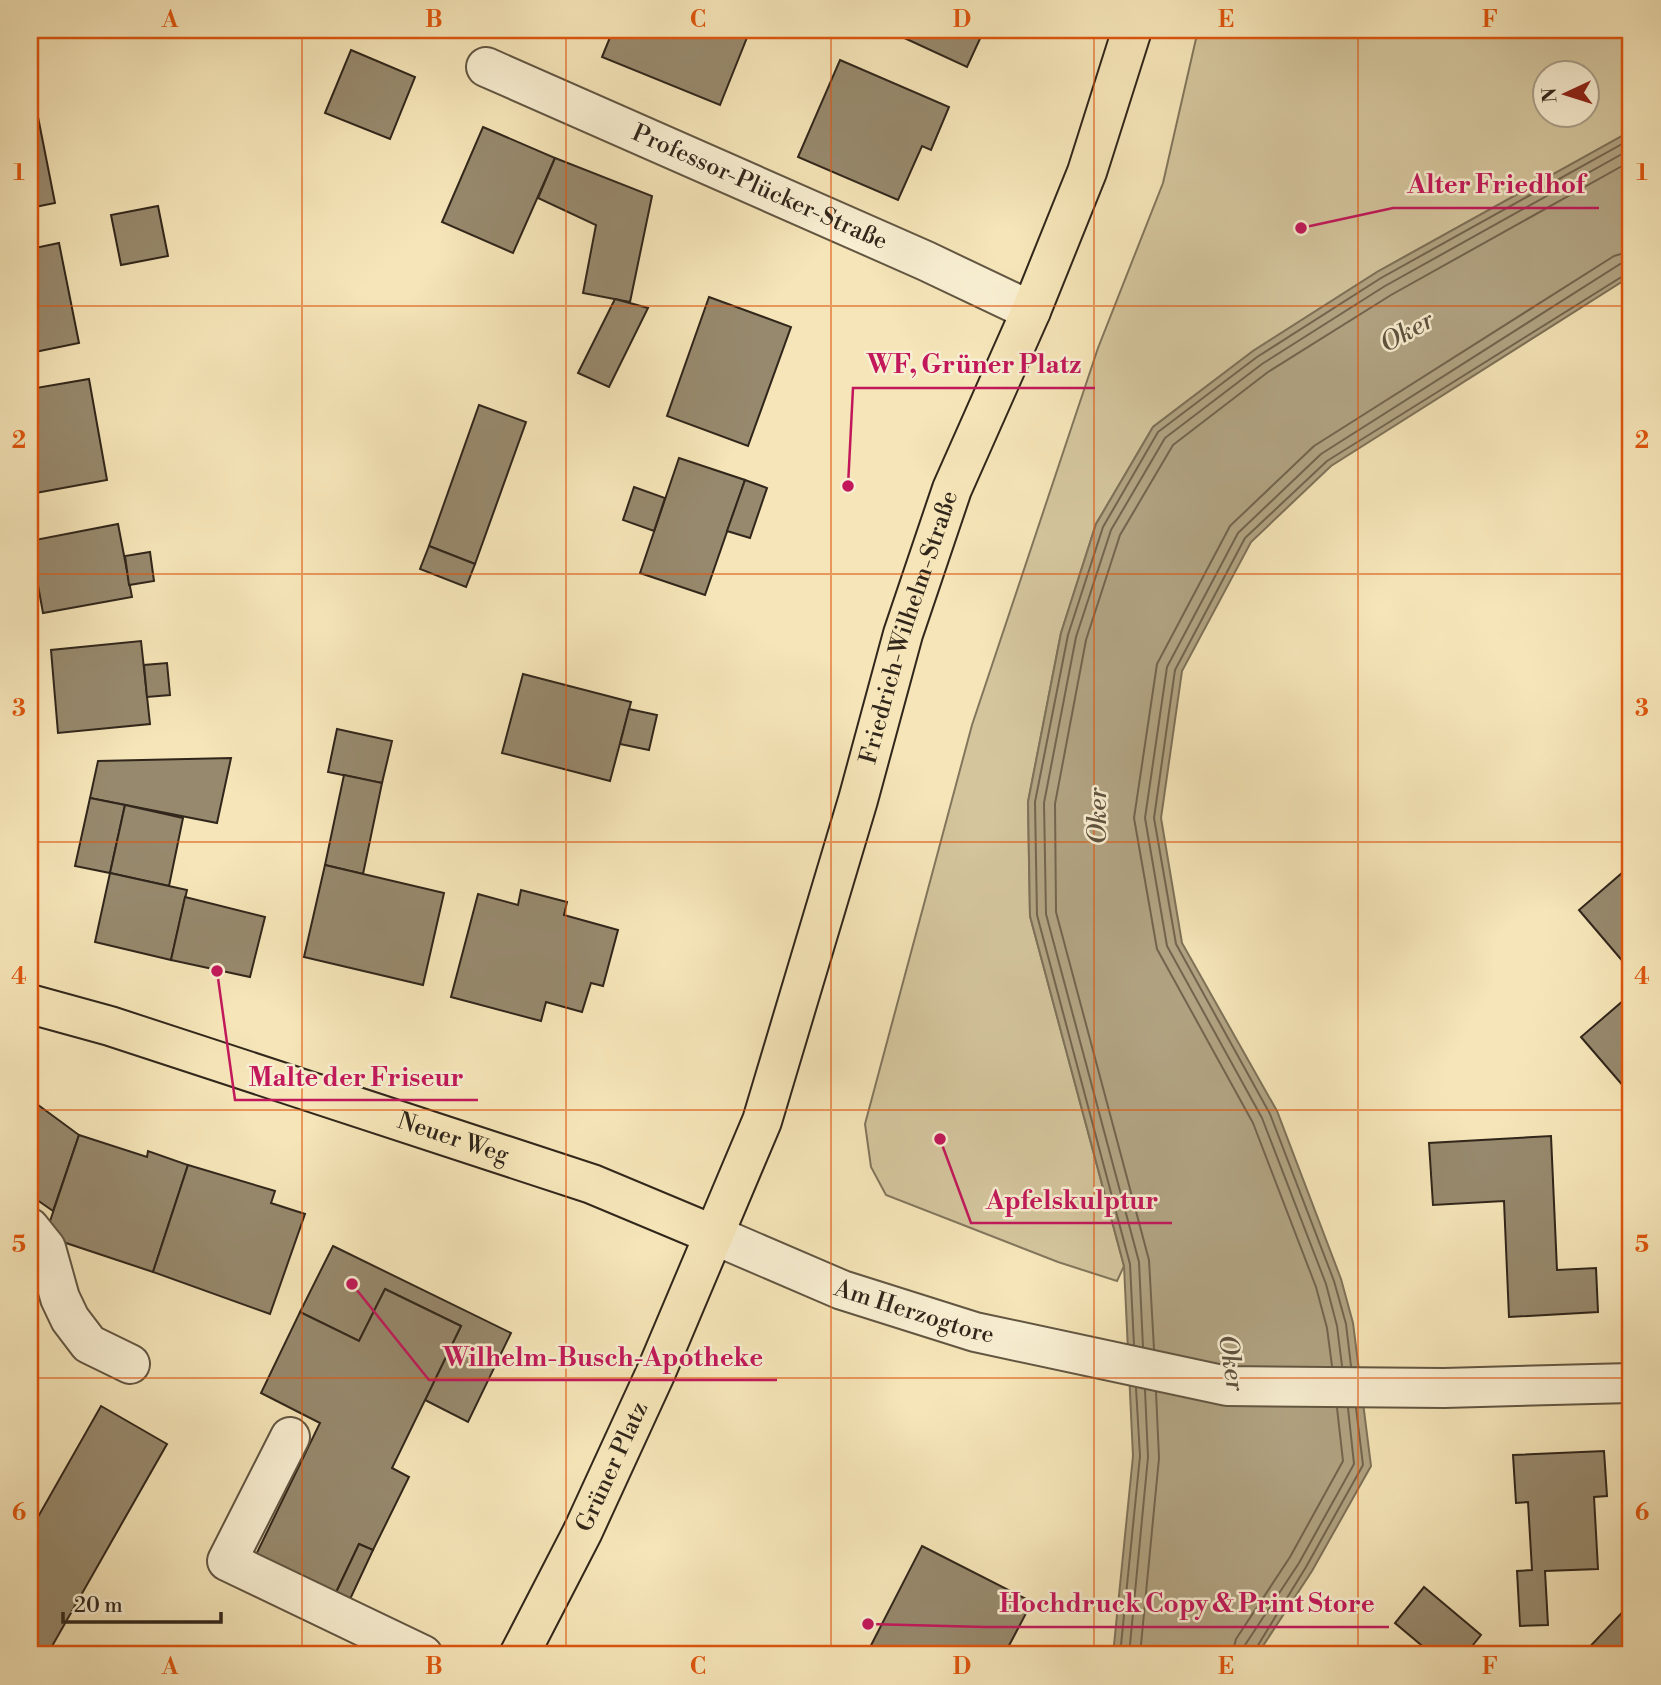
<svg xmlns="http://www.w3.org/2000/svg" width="1661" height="1685" viewBox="0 0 1661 1685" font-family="'Libre Bodoni',serif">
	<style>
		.green { fill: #d4c59d; stroke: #82765c; stroke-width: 2; fill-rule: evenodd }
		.water { fill: #b2a483; stroke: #7e7259; stroke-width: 2 }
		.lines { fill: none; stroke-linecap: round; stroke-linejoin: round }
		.shore { stroke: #72654f; stroke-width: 2 }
		.building { fill: #97896d; stroke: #31261b; stroke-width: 2 }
		.minor-casing { stroke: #625642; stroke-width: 42 }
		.major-casing { stroke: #31261b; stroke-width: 42 }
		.minor { stroke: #f8eed1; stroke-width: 38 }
		.major { stroke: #f5e5b8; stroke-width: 38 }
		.grid { fill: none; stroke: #df560d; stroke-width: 2; stroke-opacity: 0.55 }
		.labels { text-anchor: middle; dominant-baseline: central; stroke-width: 5; stroke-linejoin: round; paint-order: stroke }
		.street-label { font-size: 24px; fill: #31261b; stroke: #f8eed1 }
		.water-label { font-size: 26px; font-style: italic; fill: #5e523f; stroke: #f8eed1 }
		.leader { fill: none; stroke: #c2185b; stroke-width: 2.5 }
		.callout-dot { fill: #c2185b; stroke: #f8eed1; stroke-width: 2.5 }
		.callout-label { font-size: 26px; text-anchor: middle; font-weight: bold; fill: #c2185b; stroke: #f8eed1; stroke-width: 5; stroke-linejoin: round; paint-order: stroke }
		.neatline { fill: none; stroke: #df560d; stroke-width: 2.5 }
		.grid-label { font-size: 23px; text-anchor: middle; font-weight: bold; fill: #df560d }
	</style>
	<rect width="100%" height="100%" fill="#f5e5b8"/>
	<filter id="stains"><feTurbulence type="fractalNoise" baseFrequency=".00286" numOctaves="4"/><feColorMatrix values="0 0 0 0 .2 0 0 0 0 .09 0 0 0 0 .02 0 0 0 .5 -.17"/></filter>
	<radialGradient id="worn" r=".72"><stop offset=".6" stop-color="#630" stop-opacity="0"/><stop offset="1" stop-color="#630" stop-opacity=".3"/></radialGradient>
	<!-- green -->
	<path class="green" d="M1198,30H1631V131L1377,272L1253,351L1153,427L1096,524L1061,633L1028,802L1030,916L1124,1266L1117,1281L1058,1262L886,1195L871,1167L865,1124L972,725L1098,348L1163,183ZM1546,74H1588V116H1546Z"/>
	<!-- water -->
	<path class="water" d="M1631,131V276L1331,466L1251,542L1182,671L1161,818L1182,943L1277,1111L1341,1279L1353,1323L1371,1466L1312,1571L1257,1655H1113L1133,1456L1124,1266L1030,916L1028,802L1061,633L1096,524L1153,427L1253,351L1377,272Z"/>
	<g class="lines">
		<!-- shore -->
		<g class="shore">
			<path d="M1134,1345L1130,1264L1037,915L1035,802L1068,635L1103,527L1158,432L1257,357L1381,278L1631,139"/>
			<path d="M1143,1347L1139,1262L1046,914L1044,803L1076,637L1111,530L1165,438L1262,364L1385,286L1631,149"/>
			<path d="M1154,1349L1149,1260L1056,912L1055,804L1086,640L1120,535L1173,445L1268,372L1391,295L1631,161"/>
			<path d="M1332,1366L1327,1328L1316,1287L1253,1123L1157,949L1134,818L1157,664L1230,526L1314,446L1614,256L1631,251"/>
			<path d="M1342,1366L1337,1326L1326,1284L1262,1118L1167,946L1145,818L1167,667L1238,533L1321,454L1620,264L1631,262"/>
			<path d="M1351,1366L1346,1324L1334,1281L1270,1114L1176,944L1154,818L1175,670L1245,538L1327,461L1631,271"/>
			<path d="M1120,1655L1140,1456L1136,1388"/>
			<path d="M1129,1655L1148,1457L1145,1390"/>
			<path d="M1140,1655L1159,1458L1156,1392"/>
			<path d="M1232,1655L1236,1639L1290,1557L1343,1461L1337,1408"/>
			<path d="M1243,1655L1245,1645L1299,1563L1354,1464L1348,1408"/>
			<path d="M1252,1655L1306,1567L1363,1465L1356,1408"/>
		</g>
	</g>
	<!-- building -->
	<g class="building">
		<path d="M613,30H750L720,105L602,57Z"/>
		<path d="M887,30H984L967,67Z"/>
		<path d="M351,50L415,77L390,139L325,113Z"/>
		<path d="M840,60L949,107L931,150L922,146L898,200L798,157Z"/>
		<path d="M37,112L55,203L30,208V113Z"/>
		<path d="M483,127L555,158L513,253L442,222Z"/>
		<path d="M555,158L652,196L630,302L583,293L596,225L538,198Z"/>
		<path d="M158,206L168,256L121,265L111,215Z"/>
		<path d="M59,243L79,343L30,353V249Z"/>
		<path d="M709,297L791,327L748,446L667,416Z"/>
		<path d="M615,299L648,308L609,387L578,373Z"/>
		<path d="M89,379L107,480L30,494V389Z"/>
		<path d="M479,405L526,422L475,564L429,546Z"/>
		<path d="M679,458L745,480L705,595L640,573Z"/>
		<path d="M745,480L767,488L750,538L727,531Z"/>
		<path d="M634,487L665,498L654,531L623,520Z"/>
		<path d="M118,524L132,597L43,613L30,541Z"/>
		<path d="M429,546L475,564L466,587L420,569Z"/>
		<path d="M150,552L154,581L129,585L125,556Z"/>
		<path d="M141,641L150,724L58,733L51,650Z"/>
		<path d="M167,663L170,695L147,697L144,665Z"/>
		<path d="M523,674L631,702L610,781L502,753Z"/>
		<path d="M629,709L657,715L649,750L620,744Z"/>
		<path d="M337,729L392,741L382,783L328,772Z"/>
		<path d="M231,758L217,823L90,798L98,761Z"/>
		<path d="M344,775L382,783L363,874L325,865Z"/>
		<path d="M90,798L125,805L110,873L75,866Z"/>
		<path d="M125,805L183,818L169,886L110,873Z"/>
		<path d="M325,865L444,893L423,985L304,957Z"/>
		<path d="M110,873L187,890L171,960L95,942Z"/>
		<path d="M1622,873L1631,884V971L1579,910Z"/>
		<path d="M521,890L567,902L564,915L618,930L603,986L591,983L582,1012L546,1002L541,1021L451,997L478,894L518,905Z"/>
		<path d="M185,897L265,917L250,977L171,960Z"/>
		<path d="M1631,994V1095L1581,1037Z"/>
		<path d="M30,1099L79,1135L53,1211L30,1195Z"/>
		<path d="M79,1135L147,1157L148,1151L188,1165L153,1272L45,1236Z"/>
		<path d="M1551,1136L1557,1270L1596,1268L1598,1312L1509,1317L1504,1201L1433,1205L1429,1143Z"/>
		<path d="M188,1165L275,1191L271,1203L305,1214L270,1314L153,1272Z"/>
		<path d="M333,1246L511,1333L468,1422L425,1400L461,1326L385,1289L359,1341L300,1312Z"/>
		<path d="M385,1289L461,1326L392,1468L409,1477L373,1550L359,1544L331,1603L251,1565L320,1423L261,1393L300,1312L359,1341Z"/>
		<path d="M101,1406L167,1444L47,1655H30V1531Z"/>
		<path d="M1604,1451L1607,1496L1594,1497L1598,1569L1545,1571L1548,1625L1520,1626L1517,1571L1532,1570L1528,1502L1516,1503L1513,1455Z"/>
		<path d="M359,1544L373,1550L345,1610L331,1603Z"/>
		<path d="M922,1546L1032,1602L1004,1655H866Z"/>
		<path d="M1424,1587L1481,1635L1465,1655H1433L1395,1623Z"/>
		<path d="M1631,1603V1655H1582Z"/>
	</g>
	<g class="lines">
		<defs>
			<g id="minor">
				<path id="s1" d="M486,67L926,261L1031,311"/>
				<path d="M30,1228L46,1248L60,1298L70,1319L89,1344L130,1364"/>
				<path id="s2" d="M714,1235L842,1290L975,1332L1227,1386L1444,1388L1631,1383"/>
				<path d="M290,1437L227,1561L423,1655"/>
			</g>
			<g id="major">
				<path id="s3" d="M30,1004L110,1026L592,1184L714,1235"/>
				<path id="s4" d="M519,1655L583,1531L656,1372L762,1121L858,800L903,634L952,489L1031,311L1087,172L1132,30"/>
			</g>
		</defs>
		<!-- minor casing -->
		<use href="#minor" class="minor-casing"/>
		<!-- major casing -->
		<use href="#major" class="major-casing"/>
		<!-- minor -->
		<use href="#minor" class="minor"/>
		<!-- major -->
		<use href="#major" class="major"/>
	</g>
	<!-- grid -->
	<path class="grid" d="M302,30V1655M566,30V1655M831,30V1655M1094,30V1655M1358,30V1655M30,306H1631M30,574H1631M30,842H1631M30,1110H1631M30,1378H1631"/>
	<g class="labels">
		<!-- street labels -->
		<g class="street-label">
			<text stroke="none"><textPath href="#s1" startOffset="299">Professor-Plücker-Straße</textPath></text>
			<text stroke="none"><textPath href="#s4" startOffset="1102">Friedrich-Wilhelm-Straße</textPath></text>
			<text stroke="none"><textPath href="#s3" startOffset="444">Neuer Weg</textPath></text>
			<text stroke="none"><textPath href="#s2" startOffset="215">Am Herzogtore</textPath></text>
			<text stroke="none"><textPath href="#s4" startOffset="210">Grüner Platz</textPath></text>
		</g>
		<!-- water labels -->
		<g class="water-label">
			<text transform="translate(1407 332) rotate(-29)">Oker</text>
			<text transform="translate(1098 816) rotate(-90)">Oker</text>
			<text transform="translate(1231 1363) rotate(81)">Oker</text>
		</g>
	</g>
	<!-- callouts -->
	<path class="leader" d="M1301 228L1393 208H1599M848 486L853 388H1095M217 971L235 1100H478M940 1139L971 1223H1172M352 1284L429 1380H777M868 1624L985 1627H1389"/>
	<g class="callout-dot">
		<circle cx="1301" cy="228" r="7"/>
		<circle cx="848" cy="486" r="7"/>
		<circle cx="217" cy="971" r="7"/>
		<circle cx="940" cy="1139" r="7"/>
		<circle cx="352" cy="1284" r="7"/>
		<circle cx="868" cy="1624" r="7"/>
	</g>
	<g class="callout-label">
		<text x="1496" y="193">Alter Friedhof</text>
		<text x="974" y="373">WF, Grüner Platz</text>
		<text x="356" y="1086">Malte der Friseur</text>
		<text x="1072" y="1209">Apfelskulptur</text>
		<text x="603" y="1366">Wilhelm-Busch-Apotheke</text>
		<text x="1187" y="1612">Hochdruck Copy &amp; Print Store</text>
	</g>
	<!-- margin -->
	<rect width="1661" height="1685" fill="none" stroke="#f5e5b8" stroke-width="77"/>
	<!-- north arrow -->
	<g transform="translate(1566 94) rotate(266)"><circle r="33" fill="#f8eed1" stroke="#a89e88" stroke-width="2"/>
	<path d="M0-5L12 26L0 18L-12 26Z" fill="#8f2418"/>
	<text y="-10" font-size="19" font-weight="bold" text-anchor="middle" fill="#31261b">N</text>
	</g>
	<!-- scale -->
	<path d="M63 1612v10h158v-10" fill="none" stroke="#31261b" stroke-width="3.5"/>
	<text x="74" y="1612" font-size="21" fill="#31261b" stroke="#f8eed1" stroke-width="5" paint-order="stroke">20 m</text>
	<rect x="38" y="38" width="1584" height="1608" class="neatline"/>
	<g class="grid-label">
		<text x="170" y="27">A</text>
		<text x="434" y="27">B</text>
		<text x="698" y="27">C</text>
		<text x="962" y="27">D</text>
		<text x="1226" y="27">E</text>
		<text x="1490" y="27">F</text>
		<text x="19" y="180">1</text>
		<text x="1642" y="180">1</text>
		<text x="19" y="448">2</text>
		<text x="1642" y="448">2</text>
		<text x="19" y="716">3</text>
		<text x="1642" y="716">3</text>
		<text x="19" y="984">4</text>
		<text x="1642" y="984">4</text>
		<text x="19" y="1252">5</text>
		<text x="1642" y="1252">5</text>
		<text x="19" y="1520">6</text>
		<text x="1642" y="1520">6</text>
		<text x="170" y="1674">A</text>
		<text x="434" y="1674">B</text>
		<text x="698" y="1674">C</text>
		<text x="962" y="1674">D</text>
		<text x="1226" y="1674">E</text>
		<text x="1490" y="1674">F</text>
	</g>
	<rect width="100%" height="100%" filter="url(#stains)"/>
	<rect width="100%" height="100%" fill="url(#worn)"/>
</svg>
